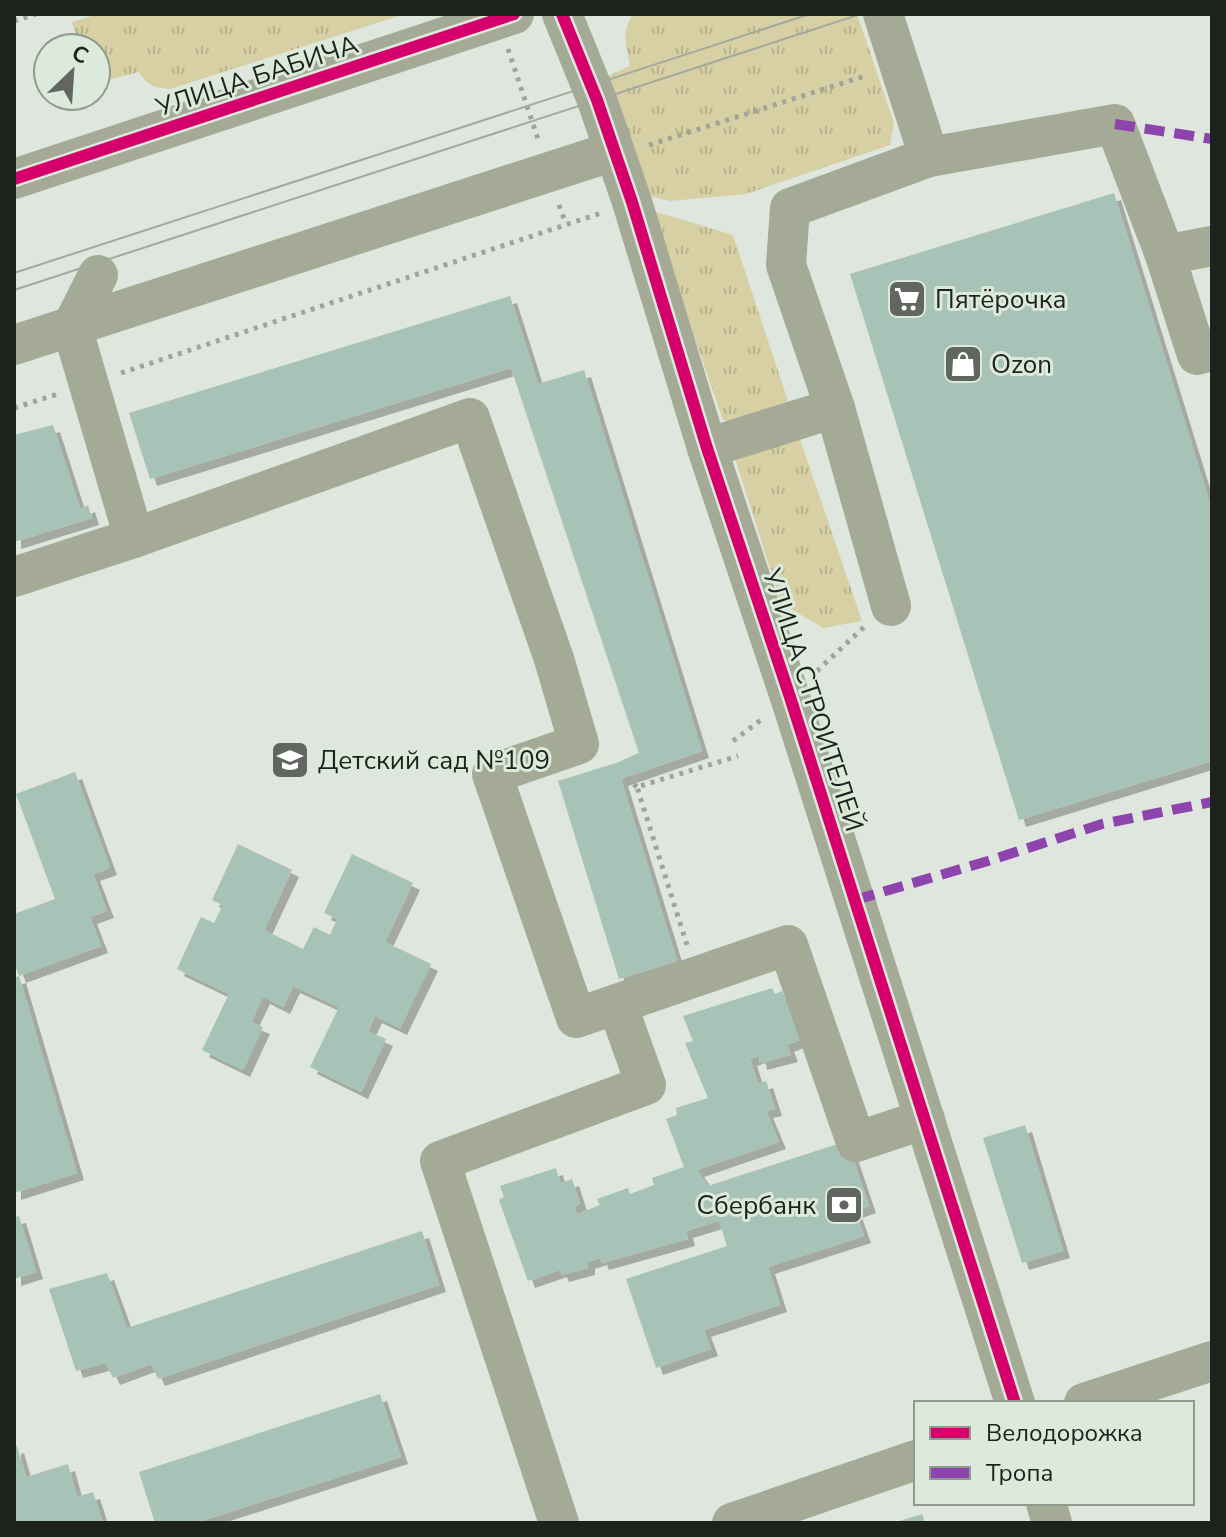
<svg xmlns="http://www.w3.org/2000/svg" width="1226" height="1537" viewBox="0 0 1226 1537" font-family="'Nunito Sans',sans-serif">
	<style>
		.grass { fill: url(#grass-tufts) }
		.building { fill: #a7c2b6; filter: url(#shadow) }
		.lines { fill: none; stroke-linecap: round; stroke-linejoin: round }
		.path { stroke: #a0a597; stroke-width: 5; stroke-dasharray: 4 6; stroke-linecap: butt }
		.minor { stroke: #a4aa96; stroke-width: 40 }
		.tram { stroke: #a3a99d; stroke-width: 2 }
		.quiet { stroke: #8e44ad; stroke-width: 10; stroke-dasharray: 20 10; stroke-linecap: butt }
		.cycleway-casing { stroke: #dceadb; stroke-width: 17 }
		.cycleway { stroke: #d6006c; stroke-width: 12 }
		.labels { text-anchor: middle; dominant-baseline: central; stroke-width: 6; stroke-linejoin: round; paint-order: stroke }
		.street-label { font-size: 26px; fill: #1d221c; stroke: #dceadb }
		.poi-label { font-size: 26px; fill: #1d221c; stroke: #dceadb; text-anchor: start }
	</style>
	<defs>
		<pattern id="grass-tufts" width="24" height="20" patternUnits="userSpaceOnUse" patternTransform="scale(2)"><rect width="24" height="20" fill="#d7d0a4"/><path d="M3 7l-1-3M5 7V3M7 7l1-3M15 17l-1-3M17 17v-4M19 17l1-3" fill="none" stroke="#b8b28d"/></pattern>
		<filter id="shadow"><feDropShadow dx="7" dy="7" stdDeviation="0" flood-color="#0004"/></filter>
	</defs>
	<rect width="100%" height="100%" fill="#dfe6de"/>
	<!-- grass -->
	<g class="grass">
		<path d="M98,14H405L170,89C153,87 148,86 139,72L96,83V48H80L72,22Z"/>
		<path d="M633,14H857L894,123L890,145L746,194L670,201L641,194L603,78L630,66C627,45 620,34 633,14Z"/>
		<path d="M650,210L733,235L788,401L735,422L723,420Z"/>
		<path d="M800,439L862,621L823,628L781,603L734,455Z"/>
	</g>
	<!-- building -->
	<g class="building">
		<path d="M1114,193L1212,510V761L1019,820L850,274Z"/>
		<path d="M510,296L538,384L584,370L702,751L621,779L677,961L619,979L558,781L616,763L639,753L511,368L150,479L129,413Z"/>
		<path d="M53,425L80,509L88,505L92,518L14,542V435Z"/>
		<path d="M75,772L110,868L93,874L107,911L90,917L101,946L19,976L77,1173L14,1193V978L19,976L14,963V914L55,899L16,794Z"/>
		<path d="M238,844L292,870L264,930L303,949L314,927L330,935L337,919L324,913L352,854L413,883L385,942L431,964L400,1028L375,1016L368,1031L386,1039L361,1092L310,1067L339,1007L293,986L283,1007L263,997L251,1022L263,1027L243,1070L202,1050L229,994L177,969L201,917L214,923L223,905L212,900Z"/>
		<path d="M772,988L775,994L782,991L802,1039L787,1045L791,1055L760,1063L759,1056L750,1059L758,1084L766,1081L775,1109L766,1111L779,1142L697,1170L708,1186L847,1141L869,1206L855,1211L864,1236L768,1267L780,1305L704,1330L711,1349L656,1368L626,1279L727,1246L719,1221L686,1231L688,1239L602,1263L600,1258L588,1262V1268L562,1275L560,1270L528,1281L499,1200L504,1197L500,1186L556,1168L560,1183L572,1179L580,1204L574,1207L577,1214L600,1205L597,1199L628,1188L630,1194L654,1185L652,1178L684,1167L666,1119L677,1115L676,1108L708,1098L685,1043L693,1041L683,1016Z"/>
		<path d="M1025,1125L1063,1251L1022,1263L983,1138Z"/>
		<path d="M19,1216L36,1272L14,1279V1217Z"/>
		<path d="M422,1231L439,1285L158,1379L151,1364L113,1378L106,1363L76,1371L49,1289L107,1273L127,1328Z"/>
		<path d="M380,1394L401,1457L195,1523H155L139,1472Z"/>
		<path d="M17,1446L26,1477L68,1464L77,1497L93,1492L103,1523H26L25,1520L14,1523V1447Z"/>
		<path d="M922,1514L925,1523H896V1522Z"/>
	</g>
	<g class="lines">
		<!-- path -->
		<g class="path">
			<path d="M14,21L36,14"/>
			<path d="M508,49L539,142"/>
			<path d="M649,145L868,75"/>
			<path d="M559,205L566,224"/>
			<path d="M121,373L601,213"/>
			<path d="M14,408L58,394"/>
			<path d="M817,671L865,626"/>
			<path d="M733,741L761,720"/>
			<path d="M626,778L637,787"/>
			<path d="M687,945L637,787L738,756"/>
		</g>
		<!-- minor -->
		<g class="minor">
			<path d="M562,14L597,100L632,202L707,448L790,697L1015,1403"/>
			<path d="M883,14L929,157"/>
			<path d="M14,179L514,14"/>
			<path d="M1165,255L1212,246"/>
			<path d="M98,275L72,327L134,538L470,418L554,659L579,744L492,774L576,1018L617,1004L646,1085L440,1161L559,1523"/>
			<path d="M14,345L614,151"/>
			<path d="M707,448L835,408"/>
			<path d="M14,577L134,538"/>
			<path d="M891,606L835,408L786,265L790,208L929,157L1115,124L1165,255L1197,355L1212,351"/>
			<path d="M617,1004L788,945L856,1142L925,1119"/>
			<path d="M1084,1403L1212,1361"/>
			<path d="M1046,1503L1052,1523"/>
			<path d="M732,1523L916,1460"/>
		</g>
		<!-- tram -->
		<g class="tram">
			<path d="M14,273L810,14"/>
			<path d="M14,290L861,14"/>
		</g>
		<!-- quiet -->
		<g class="quiet">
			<path d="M1115,124L1212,139"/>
			<path d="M855,900L988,861L1102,824L1212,802"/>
		</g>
		<defs>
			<g id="cycleway">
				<path d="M562,14L597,100L632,202L707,448L790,697L1015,1403"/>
				<path d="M14,179L514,14"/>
			</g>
		</defs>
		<!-- cycleway casing -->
		<use href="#cycleway" class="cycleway-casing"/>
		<!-- cycleway -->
		<use href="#cycleway" class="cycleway"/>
	</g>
	<!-- icons -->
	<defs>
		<symbol id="supermarket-square" viewBox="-11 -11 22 22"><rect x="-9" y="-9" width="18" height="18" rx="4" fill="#616760" stroke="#dceadb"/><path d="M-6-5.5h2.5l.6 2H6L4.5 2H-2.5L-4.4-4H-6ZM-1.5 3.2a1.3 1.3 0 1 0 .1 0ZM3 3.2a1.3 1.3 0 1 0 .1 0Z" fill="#fff"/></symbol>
		<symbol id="shop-square" viewBox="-11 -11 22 22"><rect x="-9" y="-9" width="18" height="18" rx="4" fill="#616760" stroke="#dceadb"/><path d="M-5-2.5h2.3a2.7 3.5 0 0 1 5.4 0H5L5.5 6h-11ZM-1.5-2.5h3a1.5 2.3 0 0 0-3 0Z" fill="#fff"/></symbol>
		<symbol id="school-square" viewBox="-11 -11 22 22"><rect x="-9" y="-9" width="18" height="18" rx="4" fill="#616760" stroke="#dceadb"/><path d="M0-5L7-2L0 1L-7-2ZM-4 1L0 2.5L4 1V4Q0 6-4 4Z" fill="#fff"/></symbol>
		<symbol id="bank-square" viewBox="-11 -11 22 22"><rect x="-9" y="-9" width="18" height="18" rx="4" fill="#616760" stroke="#dceadb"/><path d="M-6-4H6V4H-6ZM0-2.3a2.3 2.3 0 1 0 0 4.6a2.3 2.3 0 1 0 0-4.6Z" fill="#fff"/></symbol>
	</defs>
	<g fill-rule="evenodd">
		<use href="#supermarket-square" x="885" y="277" width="44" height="44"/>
		<use href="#shop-square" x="941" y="342" width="44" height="44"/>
		<use href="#school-square" x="268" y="738" width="44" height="44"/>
		<use href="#bank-square" x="822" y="1183" width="44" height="44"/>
	</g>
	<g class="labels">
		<!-- street labels -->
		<g class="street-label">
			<text transform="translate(257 76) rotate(-18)">УЛИЦА БАБИЧА</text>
			<text transform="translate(813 700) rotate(72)">УЛИЦА СТРОИТЕЛЕЙ</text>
		</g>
		<!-- poi labels -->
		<g class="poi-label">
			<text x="935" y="299">Пятёрочка</text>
			<text x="991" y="364">Ozon</text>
			<text x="318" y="760">Детский сад №109</text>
			<text x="816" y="1205" text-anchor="end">Сбербанк</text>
		</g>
	</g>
	<!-- border -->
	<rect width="1226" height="1537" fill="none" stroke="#1d221c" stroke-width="32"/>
	<!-- legend -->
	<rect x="914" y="1401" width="280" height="104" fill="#dceadb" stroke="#909a8f" stroke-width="2"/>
	<rect x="930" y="1427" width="40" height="12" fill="#d6006c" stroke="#909a8f" stroke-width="2"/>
	<text x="986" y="1441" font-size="24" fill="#1d221c">Велодорожка</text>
	<rect x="930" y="1467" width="40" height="12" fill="#8e44ad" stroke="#909a8f" stroke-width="2"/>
	<text x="986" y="1481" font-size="24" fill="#1d221c">Тропа</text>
	<!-- north arrow -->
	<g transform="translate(72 72) rotate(25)"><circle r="38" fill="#dceadb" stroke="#909a8f" stroke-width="2"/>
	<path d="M0-6L14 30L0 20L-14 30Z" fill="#616760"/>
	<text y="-12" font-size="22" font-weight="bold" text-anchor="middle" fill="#1d221c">С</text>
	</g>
</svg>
